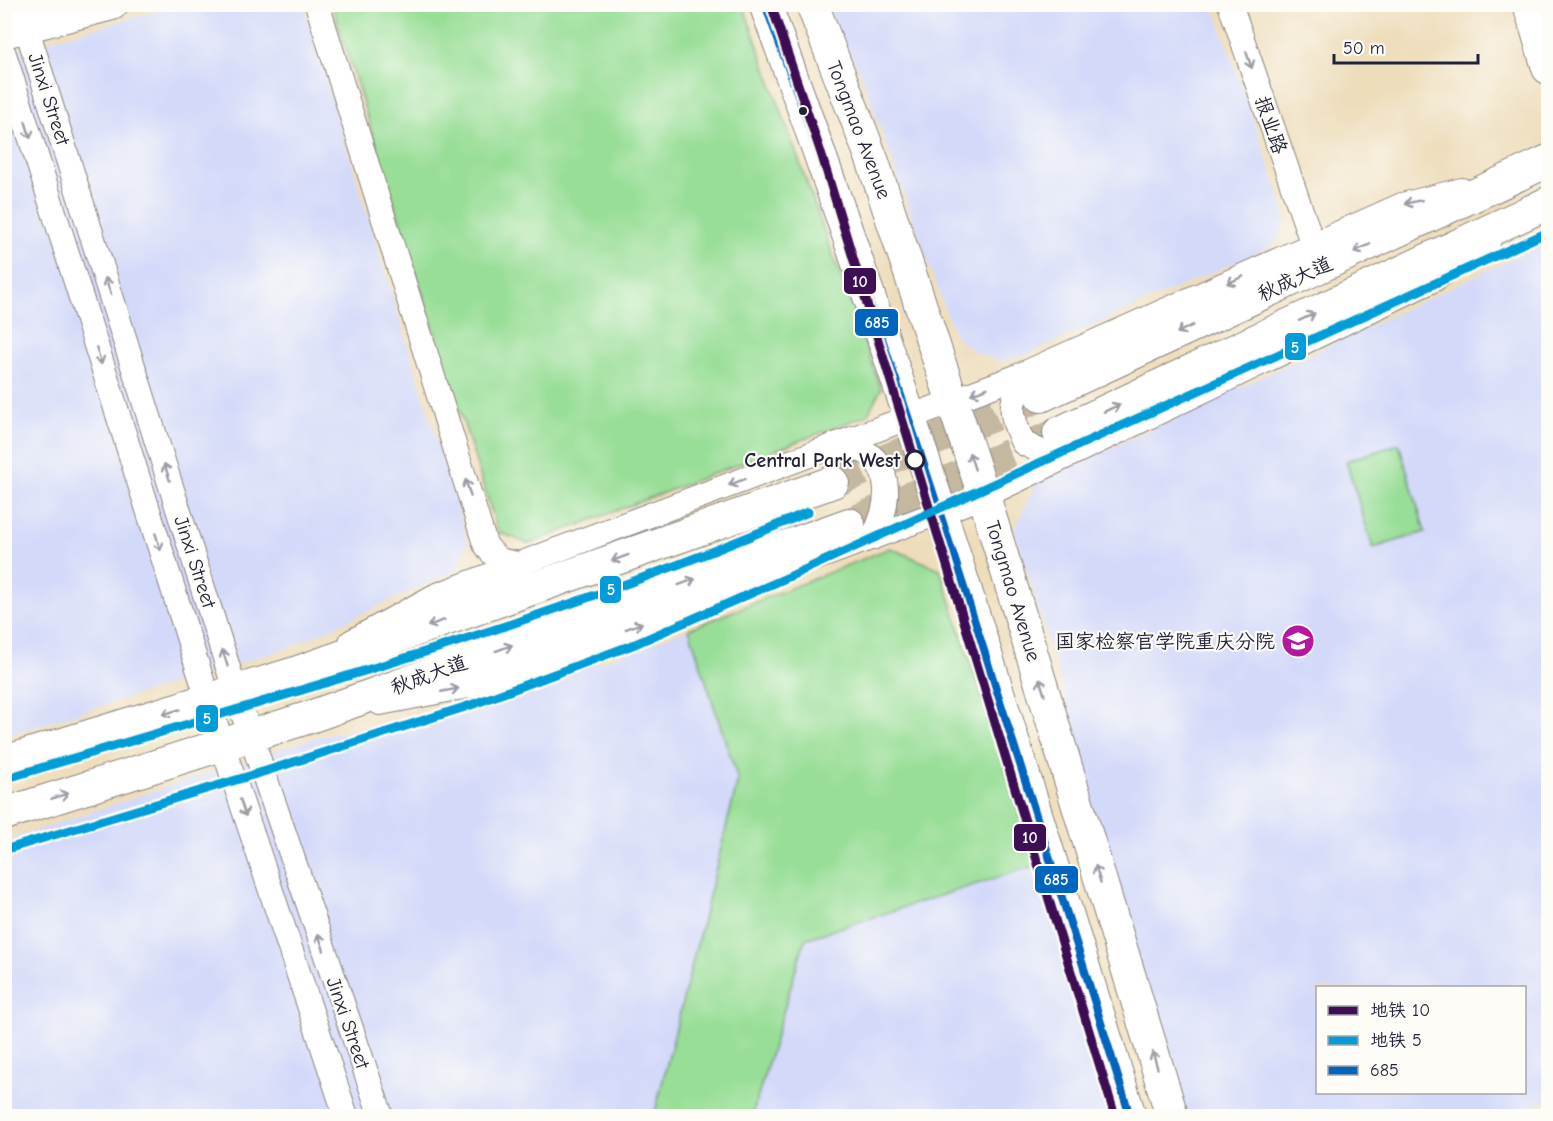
<svg xmlns="http://www.w3.org/2000/svg" width="1553" height="1121" viewBox="0 0 1553 1121" font-family="'Comic Neue','LXGW WenKai TC',sans-serif">
	<style>
		.built { fill: #d3d9f9; fill-rule: evenodd }
		.green { fill: #99de97; stroke: #5e8069; stroke-width: 1.5 }
		.lines { fill: none; stroke-linecap: round; stroke-linejoin: round }
		.major-tunnel { stroke: #c5b8a1; stroke-width: 32; stroke-dasharray: 32 16; stroke-linecap: butt }
		.minor-casing { stroke: #88807b; stroke-width: 26 }
		.major-casing { stroke: #88807b; stroke-width: 34 }
		.minor { stroke: #fff; stroke-width: 24 }
		.major { stroke: #fff; stroke-width: 32 }
		.bus-1-casing { stroke: #fdfcf7; stroke-width: 12 }
		.bus-1 { stroke: #0065bd; stroke-width: 8 }
		.metro-1-casing { stroke: #fdfcf7; stroke-width: 14 }
		.metro-2-casing { stroke: #fdfcf7; stroke-width: 14 }
		.metro-1 { stroke: #3c1053; stroke-width: 9 }
		.metro-2 { stroke: #029dd8; stroke-width: 9 }
		.oneway { stroke: #9c9ca7 }
		.bus-dot { fill: #22223b; stroke: #fdfcf7; stroke-width: 2 }
		.stop-dot { fill: #fdfcf7; stroke: #22223b; stroke-width: 3 }
		.labels { text-anchor: middle; dominant-baseline: central; stroke-width: 4.5; stroke-linejoin: round; paint-order: stroke }
		.street-label { font-size: 20px; fill: #22223b; stroke: #fdfcf7 }
		.stop-label { font-size: 20px; font-weight: bold; fill: #22223b; stroke: #fdfcf7; text-anchor: end }
		.poi-label { font-size: 20px; fill: #22223b; stroke: #fdfcf7; text-anchor: end }
		.line-badge { stroke: #fdfcf7; stroke-width: 2 }
		.badge-label { font-size: 16px; text-anchor: middle; font-weight: bold; fill: #fff }
	</style>
	<rect width="100%" height="100%" fill="#fdfcf7"/>
	<filter id="ink" filterUnits="userSpaceOnUse"><feTurbulence type="fractalNoise" baseFrequency=".0167" numOctaves="2"/><feDisplacementMap in="SourceGraphic" scale="12" xChannelSelector="R" yChannelSelector="G"/><feConvolveMatrix kernelMatrix="1 2 1 2 8 2 1 2 1" color-interpolation-filters="sRGB"/></filter>
	<filter id="wash" filterUnits="userSpaceOnUse"><feTurbulence type="fractalNoise" baseFrequency=".008" numOctaves="4" result="noise"/><feDisplacementMap in="SourceGraphic" scale="24" xChannelSelector="R" yChannelSelector="G"/><feGaussianBlur stdDeviation="1.35" result="paint"/><feColorMatrix in="noise" values="0 0 0 0 0 0 0 0 0 0 0 0 0 0 0 0 0 1.4 0 .05"/><feComposite in="paint" operator="in"/></filter>
	<g filter="url(#wash)">
		<rect width="100%" height="100%" fill="#edb"/>
		<!-- built -->
		<g class="built">
			<path d="M180,5H303L468,542L456,570L288,648L5,736V52Z"/>
			<path d="M825,5H1213L1284,208L1285,222L1281,234L1274,244L1263,250L1028,354L1002,361L977,354L956,337L946,312L861,74Z"/>
			<path d="M1548,242V1100L1502,1116H1181L1091,824L1082,753L1014,530L1036,483ZM1318,988H1524V1092H1318Z"/>
			<path d="M689,629L738,780L654,1116H5L4,841L316,737L479,707Z"/>
			<path d="M1036,865L1113,1116H752L805,939Z"/>
		</g>
		<!-- green -->
		<g class="green">
			<path d="M332,5H743L881,389L867,415L529,544L498,532Z"/>
			<path d="M1399,444L1425,532L1373,548L1346,461Z"/>
			<path d="M890,548L940,569L1036,865L805,939L752,1116H654L738,780L689,629Z"/>
		</g>
	</g>
	<g filter="url(#ink)">
		<g class="lines">
			<!-- major-tunnel -->
			<g class="major-tunnel">
				<path d="M833,482L1040,396"/>
				<path d="M849,524L1055,435"/>
			</g>
			<defs>
				<g id="minor">
					<path d="M19,4L236,693L381,1116"/>
					<path d="M317,4L485,544C497,561 501,562 522,564"/>
					<path d="M1230,4L1313,245"/>
					<path d="M4,54L222,744L346,1116"/>
					<path d="M1034,370C1010,400 1006,406 1023,443L1044,453L1069,455"/>
					<path d="M838,444C844,445 851,446 857,448C896,462 890,510 872,538"/>
					<path d="M351,642L435,596L1016,377L1402,205L1462,190"/>
					<path d="M380,703L473,685L984,496L1433,280L1488,244"/>
				</g>
				<g id="major">
					<path d="M765,4C902,370 1014,744 1130,1116"/>
					<path d="M812,4L873,162L984,496L1172,1116"/>
					<path d="M1529,4L1548,68"/>
					<path d="M4,32L112,4"/>
					<path d="M1041,396L1548,161"/>
					<path d="M1059,433L1548,203"/>
					<path d="M4,762L295,673L833,482"/>
					<path d="M4,814L310,717L849,524"/>
				</g>
			</defs>
			<!-- minor casing -->
			<use href="#minor" class="minor-casing"/>
			<!-- major casing -->
			<use href="#major" class="major-casing"/>
			<!-- minor -->
			<use href="#minor" class="minor"/>
			<!-- major -->
			<use href="#major" class="major"/>
			<defs>
				<path id="bus-1" d="M765,4C899,371 1014,743 1130,1116"/>
			</defs>
			<!-- bus-1 casing -->
			<use href="#bus-1" class="bus-1-casing"/>
			<!-- bus-1 -->
			<use href="#bus-1" class="bus-1"/>
			<defs>
				<path id="metro-1" d="M771,4L821,153L1115,1116"/>
				<g id="metro-2">
					<path d="M4,779C274,697 549,624 808,512"/>
					<path d="M4,850L266,771L471,705L635,644L784,579L1548,232"/>
				</g>
			</defs>
			<!-- metro-1 casing -->
			<use href="#metro-1" class="metro-1-casing"/>
			<!-- metro-2 casing -->
			<use href="#metro-2" class="metro-2-casing"/>
			<!-- metro-1 -->
			<use href="#metro-1" class="metro-1"/>
			<!-- metro-2 -->
			<use href="#metro-2" class="metro-2"/>
		</g>
		<!-- one-way arrows -->
		<defs><path id="oneway-shaft" d="M-6 0H5M1.5-3L5.5 0L1.5 3" fill="none" stroke-width="1.6" stroke-linecap="round" stroke-linejoin="round" transform="scale(1.5)"/></defs>
		<g class="oneway">
			<use href="#oneway-shaft" transform="translate(1249 60) rotate(71)"/>
			<use href="#oneway-shaft" transform="translate(28 130) rotate(73)"/>
			<use href="#oneway-shaft" transform="translate(1413 202) rotate(167)"/>
			<use href="#oneway-shaft" transform="translate(1362 248) rotate(155)"/>
			<use href="#oneway-shaft" transform="translate(1235 280) rotate(156)"/>
			<use href="#oneway-shaft" transform="translate(108 286) rotate(-108)"/>
			<use href="#oneway-shaft" transform="translate(1307 317) rotate(-25)"/>
			<use href="#oneway-shaft" transform="translate(1185 329) rotate(155)"/>
			<use href="#oneway-shaft" transform="translate(99 356) rotate(73)"/>
			<use href="#oneway-shaft" transform="translate(979 391) rotate(159)"/>
			<use href="#oneway-shaft" transform="translate(1112 408) rotate(-25)"/>
			<use href="#oneway-shaft" transform="translate(972 461) rotate(-108)"/>
			<use href="#oneway-shaft" transform="translate(167 472) rotate(-108)"/>
			<use href="#oneway-shaft" transform="translate(737 482) rotate(159)"/>
			<use href="#oneway-shaft" transform="translate(468 488) rotate(-107)"/>
			<use href="#oneway-shaft" transform="translate(158 542) rotate(73)"/>
			<use href="#oneway-shaft" transform="translate(620 558) rotate(160)"/>
			<use href="#oneway-shaft" transform="translate(687 582) rotate(-20)"/>
			<use href="#oneway-shaft" transform="translate(436 623) rotate(160)"/>
			<use href="#oneway-shaft" transform="translate(634 626) rotate(-20)"/>
			<use href="#oneway-shaft" transform="translate(504 648) rotate(-20)"/>
			<use href="#oneway-shaft" transform="translate(225 658) rotate(-108)"/>
			<use href="#oneway-shaft" transform="translate(1042 687) rotate(-107)"/>
			<use href="#oneway-shaft" transform="translate(450 690) rotate(-11)"/>
			<use href="#oneway-shaft" transform="translate(171 712) rotate(163)"/>
			<use href="#oneway-shaft" transform="translate(60 796) rotate(-18)"/>
			<use href="#oneway-shaft" transform="translate(243 808) rotate(72)"/>
			<use href="#oneway-shaft" transform="translate(1098 874) rotate(-107)"/>
			<use href="#oneway-shaft" transform="translate(321 942) rotate(-109)"/>
			<use href="#oneway-shaft" transform="translate(1155 1060) rotate(-107)"/>
		</g>
	</g>
	<!-- icons -->
	<defs>
		<symbol id="university-disc" viewBox="-11 -11 22 22"><circle r="9.5" fill="#b5179e" stroke="#fdfcf7"/><path d="M0-5L7-2L0 1L-7-2ZM-4 1L0 2.5L4 1V4Q0 6-4 4Z" fill="#fff"/></symbol>
	</defs>
	<g fill-rule="evenodd">
		<use href="#university-disc" x="1279" y="622" width="38" height="38"/>
	</g>
	<!-- markers -->
	<circle class="bus-dot" cx="803" cy="111" r="5"/>
	<circle class="stop-dot" cx="915" cy="460" r="9"/>
	<g class="labels">
		<!-- street labels -->
		<g class="street-label">
			<text transform="translate(49 99) rotate(72)">Jinxi Street</text>
			<text transform="translate(1271 125) rotate(71)">报业路</text>
			<text transform="translate(859 130) rotate(69)">Tongmao Avenue</text>
			<text transform="translate(1295 279) rotate(-25)">秋成大道</text>
			<text transform="translate(195 562) rotate(72)">Jinxi Street</text>
			<text transform="translate(1013 591) rotate(73)">Tongmao Avenue</text>
			<text transform="translate(429 675) rotate(-20)">秋成大道</text>
			<text transform="translate(348 1023) rotate(71)">Jinxi Street</text>
		</g>
		<!-- stop labels -->
		<g class="stop-label">
			<text x="900" y="460">Central Park West</text>
		</g>
		<!-- poi labels -->
		<g class="poi-label">
			<text x="1275" y="641">国家检察官学院重庆分院</text>
		</g>
	</g>
	<g class="line-badge">
		<rect x="843" y="267" width="34" height="28" rx="6" fill="#3c1053"/>
		<rect x="854" y="308" width="45" height="29" rx="6" fill="#0065bd"/>
		<rect x="1284" y="332" width="23" height="29" rx="6" fill="#029dd8"/>
		<rect x="599" y="575" width="23" height="29" rx="6" fill="#029dd8"/>
		<rect x="195" y="704" width="24" height="29" rx="6" fill="#029dd8"/>
		<rect x="1013" y="823" width="34" height="29" rx="6" fill="#3c1053"/>
		<rect x="1034" y="865" width="45" height="29" rx="6" fill="#0065bd"/>
	</g>
	<g class="badge-label">
		<text x="860" y="287">10</text>
		<text x="877" y="328">685</text>
		<text x="1295" y="353">5</text>
		<text x="611" y="595">5</text>
		<text x="207" y="724">5</text>
		<text x="1030" y="843">10</text>
		<text x="1056" y="885">685</text>
	</g>
	<!-- margin -->
	<rect width="1553" height="1121" fill="none" stroke="#fdfcf7" stroke-width="24"/>
	<!-- legend -->
	<rect x="1316" y="986" width="210" height="108" fill="#fdfcf7" stroke="#a5a5ac" stroke-width="1.5"/>
	<rect x="1328" y="1006" width="30" height="9" fill="#3c1053" stroke="#a5a5ac" stroke-width="1.5"/>
	<text x="1370" y="1016" font-size="18" fill="#22223b">地铁 10</text>
	<rect x="1328" y="1036" width="30" height="9" fill="#029dd8" stroke="#a5a5ac" stroke-width="1.5"/>
	<text x="1370" y="1046" font-size="18" fill="#22223b">地铁 5</text>
	<rect x="1328" y="1066" width="30" height="9" fill="#0065bd" stroke="#a5a5ac" stroke-width="1.5"/>
	<text x="1370" y="1076" font-size="18" fill="#22223b">685</text>
	<!-- scale -->
	<path d="M1334 54v9h144v-9" fill="none" stroke="#22223b" stroke-width="3"/>
	<text x="1343" y="54" font-size="18" fill="#22223b" stroke="#fdfcf7" stroke-width="4.5" paint-order="stroke">50 m</text>
</svg>
